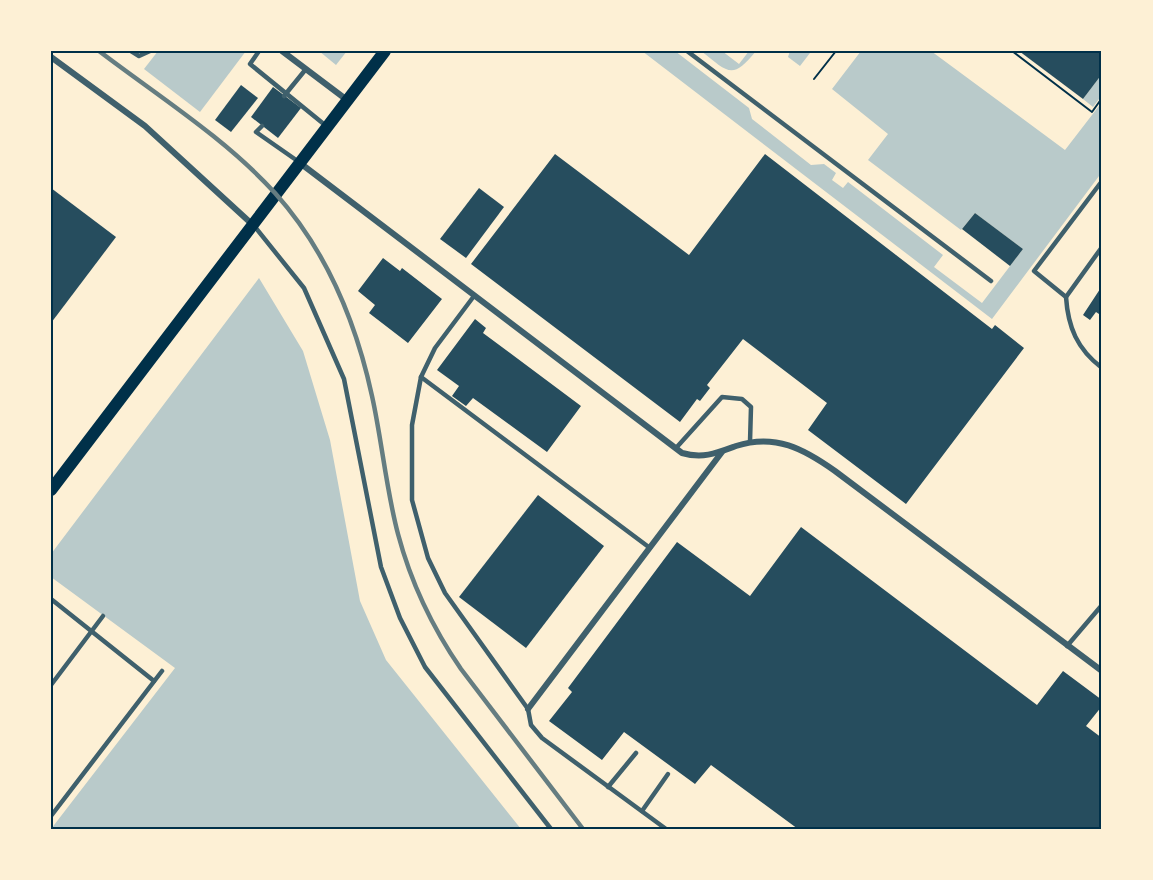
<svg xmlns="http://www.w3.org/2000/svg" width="1153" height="880" viewBox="0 0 1153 880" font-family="'Fira Sans',sans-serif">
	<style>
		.green { fill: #b9caca }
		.building { fill: #264d5e }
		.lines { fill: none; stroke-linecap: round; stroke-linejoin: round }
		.path { stroke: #003049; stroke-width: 2 }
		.service { stroke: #3f606c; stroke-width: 4.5 }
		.minor { stroke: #3f606c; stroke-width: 6 }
		.secondary { stroke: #003049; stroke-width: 12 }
		.rail { stroke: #657d81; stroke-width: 4.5 }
		.neatline { fill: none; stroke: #003049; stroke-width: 2 }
	</style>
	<rect width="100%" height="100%" fill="#fdf0d5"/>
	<!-- green -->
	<g class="green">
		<path d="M158,51H246L200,112L144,69Z"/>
		<path d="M319,51H347L336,65Z"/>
		<path d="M642,51H675L749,108L752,119L811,165L824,164L836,173L832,180L843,188L848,182L943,255L934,267L982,303L1023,249L975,213L961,230L868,160L888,134L832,89L861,51H931L1065,150L1102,102V172L992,319Z"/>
		<path d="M701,51H722L739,64L749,51H756C732,81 728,72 701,51Z"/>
		<path d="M790,51L810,53L800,66L788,57Z"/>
		<path d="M1102,74V95L1093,107L1083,99Z"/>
		<path d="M259,278L303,351L330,440L360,601L386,660L521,829H51L175,668L51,577V554Z"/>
	</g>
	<!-- building -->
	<g class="building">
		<path d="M1019,51H1102V74L1083,99Z"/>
		<path d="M241,85L258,98L231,132L215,120Z"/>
		<path d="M273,87L301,108L278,138L251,117Z"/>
		<path d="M555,154L689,255L765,154L992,329L995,325L1024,348L906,504L808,430L827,403L743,339L707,385L710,388L700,401L697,399L680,422L471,264Z"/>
		<path d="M51,188L116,237L51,323Z"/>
		<path d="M479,188L504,207L466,258L440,239Z"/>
		<path d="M975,213L1023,249L1010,266L962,229Z"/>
		<path d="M383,258L400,271L402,268L442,299L408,343L369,313L375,305L358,291Z"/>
		<path d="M1102,286V316L1096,312L1090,320L1083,315Z"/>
		<path d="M475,319L486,328L483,333L581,406L547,452L473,398L466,406L452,396L459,386L437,370Z"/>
		<path d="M538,495L604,546L526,648L459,597Z"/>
		<path d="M801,527L1037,705L1063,671L1102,700V706L1086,726L1102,738V829H798L711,765L695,784L624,732L602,760L549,721L572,692L568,688L677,542L750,596Z"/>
	</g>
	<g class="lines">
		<!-- path -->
		<g class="path">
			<path d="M1012,51L1092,112L1102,98"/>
			<path d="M814,79L836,51"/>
		</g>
		<!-- service -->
		<g class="service">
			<path d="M131,51L139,56L150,51"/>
			<path d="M259,51L250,64L325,125"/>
			<path d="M687,51L991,281"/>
			<path d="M284,96L306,69"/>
			<path d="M262,126L256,132L299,162"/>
			<path d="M255,227L304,288L344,379L381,567L400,618L425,667L551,829"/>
			<path d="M1102,247L1066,297C1068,327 1077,349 1102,368"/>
			<path d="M474,296L435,348L421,377L412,425V500L428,558L445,593L528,709L531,725L542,738L666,829"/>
			<path d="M1066,297L1034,271L1102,181"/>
			<path d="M421,377L650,548"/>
			<path d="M676,448L722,397L742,399L751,407L750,442"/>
			<path d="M51,599L154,681"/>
			<path d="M1067,646L1102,605"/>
			<path d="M51,685L103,616"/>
			<path d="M608,787L636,753"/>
			<path d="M642,811L668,774"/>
			<path d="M51,816L162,671"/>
		</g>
		<!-- minor -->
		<g class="minor">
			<path d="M282,51L347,100"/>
			<path d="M51,57L145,126L253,225"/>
			<path d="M300,163L682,453C703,459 717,453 736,446C775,433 804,449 835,471L1102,671"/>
			<path d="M528,709L722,452"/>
		</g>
		<!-- secondary -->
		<path class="secondary" d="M51,490L385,51"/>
		<!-- rail -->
		<path class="rail" d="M99,51C158,96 225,138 275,193C326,250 356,322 372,396C382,441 386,489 398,534C411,583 432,627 461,669L583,829"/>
	</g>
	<!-- border -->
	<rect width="1153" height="880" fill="none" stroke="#fdf0d5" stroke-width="105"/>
	<rect x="52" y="52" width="1048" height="776" class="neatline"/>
</svg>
